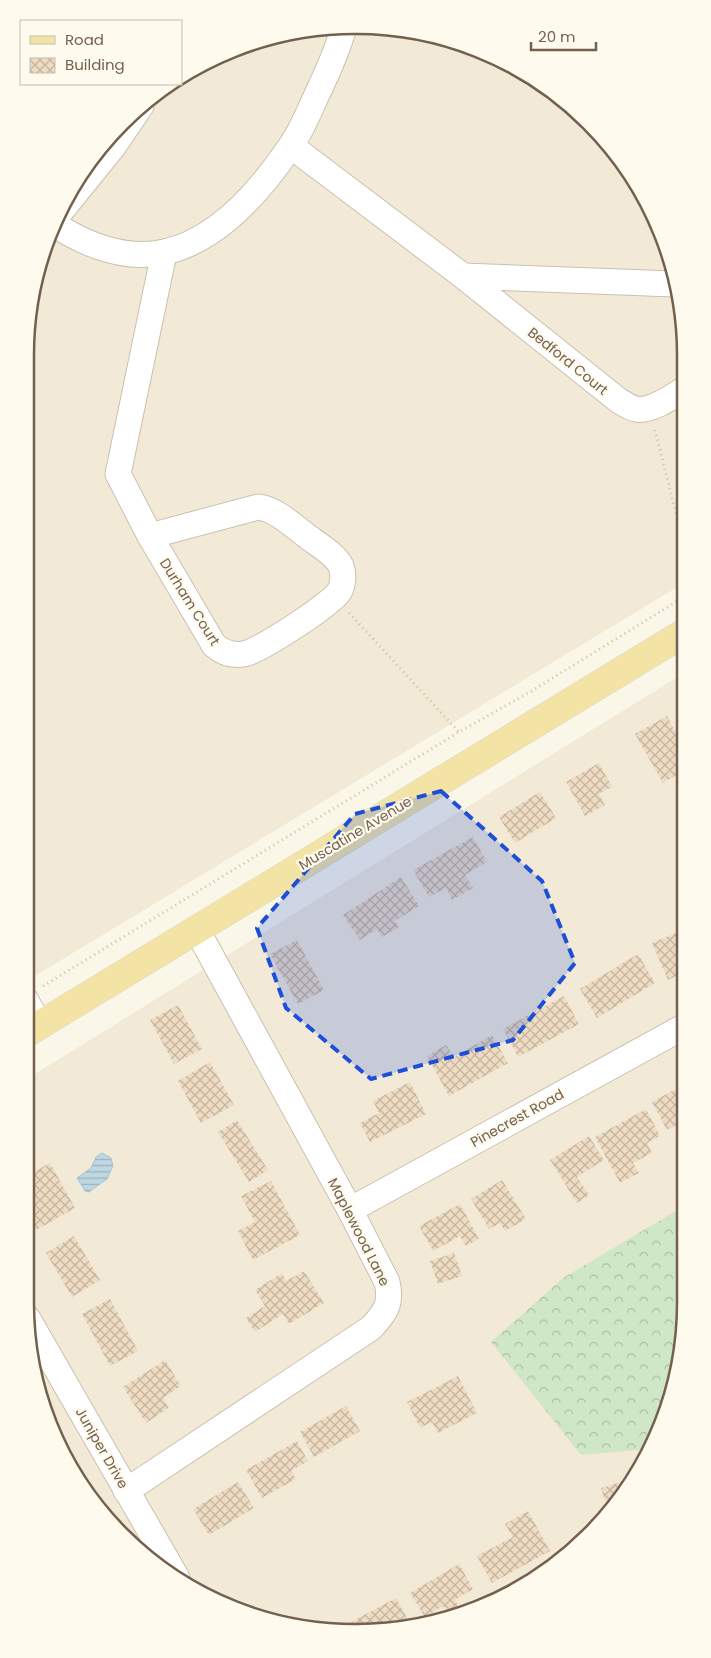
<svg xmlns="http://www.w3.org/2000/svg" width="711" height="1658" viewBox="0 0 711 1658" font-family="Poppins,sans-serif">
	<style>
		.residential { fill: #f2ead7 }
		.forest { fill: url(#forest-crowns) }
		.water { fill: url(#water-rules); stroke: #a5c5d4 }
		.building { fill: url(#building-cross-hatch) }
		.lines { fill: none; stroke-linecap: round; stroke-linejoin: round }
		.minor-casing { stroke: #ccc0af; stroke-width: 27 }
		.major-casing { stroke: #dbd6d1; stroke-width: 29 }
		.path { stroke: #d3bfa5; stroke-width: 3; stroke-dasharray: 1 4; stroke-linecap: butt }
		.minor { stroke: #fff; stroke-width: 25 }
		.major { stroke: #f3e4a6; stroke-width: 28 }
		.marked { fill: #1d4ed8; fill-opacity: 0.2; stroke: #1d4ed8; stroke-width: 4; stroke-dasharray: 10 6; stroke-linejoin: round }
		.labels { text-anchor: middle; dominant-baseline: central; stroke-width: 4.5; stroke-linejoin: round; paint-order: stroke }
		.street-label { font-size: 14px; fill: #73614e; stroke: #fefaee }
		.rim { fill: none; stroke: #73614e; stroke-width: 2.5 }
	</style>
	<defs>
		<pattern id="forest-crowns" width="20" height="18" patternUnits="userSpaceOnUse" patternTransform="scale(1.25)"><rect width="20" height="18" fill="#cfe7c7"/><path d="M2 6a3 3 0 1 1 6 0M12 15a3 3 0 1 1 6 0" fill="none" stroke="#acbfa4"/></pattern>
		<pattern id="water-rules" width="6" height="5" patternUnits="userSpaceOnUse" patternTransform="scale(1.25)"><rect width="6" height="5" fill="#bed7e3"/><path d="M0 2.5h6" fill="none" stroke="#9fb2ba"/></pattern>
		<pattern id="building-cross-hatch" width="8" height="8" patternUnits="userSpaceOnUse" patternTransform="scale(1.25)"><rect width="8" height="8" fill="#eedbc2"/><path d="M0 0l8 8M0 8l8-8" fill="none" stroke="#c5b5a0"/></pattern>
	</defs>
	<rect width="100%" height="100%" fill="#fbf7e8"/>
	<!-- residential -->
	<g class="residential">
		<path d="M334,26L399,28L462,43L539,81L604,138L652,210L683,312L684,583L25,982V355L43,249L69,190L107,137L155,93L170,84H181V77L210,59L270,36Z"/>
		<path d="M684,673L686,1302L668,1409L642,1468L604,1520L520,1589L461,1616L399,1630L291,1627L191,1589L107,1520L69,1467L43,1409L25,1302V1080Z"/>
	</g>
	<!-- forest -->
	<path class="forest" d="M686,1205V1303L668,1409L650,1449L581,1455L491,1342L563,1278Z"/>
	<!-- water -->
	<path class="water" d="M102,1153L111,1158L113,1166L107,1179L89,1192L85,1191L77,1178L91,1168L96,1157Z"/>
	<!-- building -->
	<g class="building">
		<path d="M667,716L678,737L684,733V770L663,783L635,734Z"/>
		<path d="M599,763L612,787L599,794L605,805L585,816L566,782Z"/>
		<path d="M540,792L556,818L515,843L499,817Z"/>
		<path d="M473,837L487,862L465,875L473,888L452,900L446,888L429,897L413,870Z"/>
		<path d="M401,877L419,906L395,921L399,927L382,937L377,929L360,940L343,915Z"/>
		<path d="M685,929V972L668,980L652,943Z"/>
		<path d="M297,940L324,990L298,1004L270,954Z"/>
		<path d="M638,954L655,983L597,1018L580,989Z"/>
		<path d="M564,996L579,1024L518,1057L503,1029Z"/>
		<path d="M178,1005L202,1049L174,1064L150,1020Z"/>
		<path d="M492,1035L508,1063L449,1096L427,1056L446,1045L454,1057Z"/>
		<path d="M210,1062L234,1105L201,1123L178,1081Z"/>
		<path d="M410,1082L426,1114L370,1142L360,1123L379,1113L373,1101Z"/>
		<path d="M685,1084V1120L667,1130L652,1102Z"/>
		<path d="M646,1109L660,1136L647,1143L652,1153L633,1163L639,1173L620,1183L595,1137Z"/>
		<path d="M237,1120L268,1170L249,1182L218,1132Z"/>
		<path d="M589,1136L604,1160L577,1177L589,1195L577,1203L550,1160Z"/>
		<path d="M25,1141L33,1155L25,1159Z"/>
		<path d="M50,1163L75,1208L31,1233L25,1222V1177Z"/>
		<path d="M502,1180L526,1219L505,1231L500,1223L489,1229L471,1199Z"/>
		<path d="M271,1181L300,1235L253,1260L238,1231L255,1222L241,1196Z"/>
		<path d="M460,1204L479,1239L466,1246L460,1236L433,1251L419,1226Z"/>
		<path d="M74,1236L100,1280L72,1297L46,1253Z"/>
		<path d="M454,1253L462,1276L438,1284L430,1261Z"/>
		<path d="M304,1271L324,1303L289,1324L283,1314L255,1332L246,1318L265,1306L255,1290L282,1273L286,1281Z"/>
		<path d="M110,1299L138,1351L110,1366L82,1314Z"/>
		<path d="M165,1360L181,1386L163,1398L169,1408L146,1423L123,1387Z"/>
		<path d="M458,1376L477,1413L438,1433L432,1422L420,1428L407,1402Z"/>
		<path d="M346,1406L360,1431L314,1457L300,1432Z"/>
		<path d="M297,1441L308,1461L291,1471L296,1479L262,1498L246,1470Z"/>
		<path d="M628,1480L630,1484L609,1514L601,1488Z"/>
		<path d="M238,1482L254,1508L209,1535L193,1509Z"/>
		<path d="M528,1511L550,1551L492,1583L477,1556L513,1537L505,1524Z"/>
		<path d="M459,1564L473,1589L455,1600L459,1608L448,1614L443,1606L425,1617L410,1593Z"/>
		<path d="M396,1598L412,1627L399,1630L355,1629L351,1622Z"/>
	</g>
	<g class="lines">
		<defs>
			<g id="minor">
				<path d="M291,146L463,276"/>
				<path d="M58,215L113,147L141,106"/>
				<path d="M54,224C85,245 127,261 165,252C218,240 261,190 290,147C303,129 311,106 321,86C330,66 339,47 344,26"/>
				<path d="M674,284L463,276L618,400C623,403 630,408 636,409C650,412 672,397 683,390"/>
				<path d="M258,507C276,509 292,525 307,536C317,544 335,554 341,566C344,574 343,586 339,592C330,605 257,653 243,654C232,656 222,652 214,645L150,536Z"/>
				<path d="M150,536L118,474L164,253"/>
				<path d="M25,999L40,1025"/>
				<path d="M350,1210L685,1026"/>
				<path d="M28,1319L177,1578"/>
				<path d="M126,1491L371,1328C386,1312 392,1303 387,1282L350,1210L197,930"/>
			</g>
			<path id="major" d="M25,1034L684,633"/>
		</defs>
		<!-- minor casing -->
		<use href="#minor" class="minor-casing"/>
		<!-- major casing -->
		<use href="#major" class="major-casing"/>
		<!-- path -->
		<g class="path">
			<path d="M655,430L684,545"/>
			<path d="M349,613L459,732"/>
			<path d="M43,986L459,732L530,692L684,597"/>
		</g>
		<!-- minor -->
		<use href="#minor" class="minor"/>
		<!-- major -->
		<use href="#major" class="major"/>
	</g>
	<!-- marked area -->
	<path class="marked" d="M441,791L542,881L575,963L513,1040L371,1079L286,1008L257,928L355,814Z"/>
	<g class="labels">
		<!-- street labels -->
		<g class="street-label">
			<text transform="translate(568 361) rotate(39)">Bedford Court</text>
			<text transform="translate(190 602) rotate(58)">Durham Court</text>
			<text transform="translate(355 833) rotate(-31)">Muscatine Avenue</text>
			<text transform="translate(517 1118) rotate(-29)">Pinecrest Road</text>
			<text transform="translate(359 1232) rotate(63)">Maplewood Lane</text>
			<text transform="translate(102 1448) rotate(60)">Juniper Drive</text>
		</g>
	</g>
	<!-- crop -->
	<path d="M0 0H711V1658H0ZM355 34H356A321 321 0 0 1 677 355V1303A321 321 0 0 1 356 1624H355A321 321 0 0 1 34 1303V355A321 321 0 0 1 355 34Z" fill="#fefaee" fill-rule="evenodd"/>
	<path class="rim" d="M355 34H356A321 321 0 0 1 677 355V1303A321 321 0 0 1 356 1624H355A321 321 0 0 1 34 1303V355A321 321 0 0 1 355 34Z"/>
	<!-- legend -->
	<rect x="20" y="20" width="162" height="65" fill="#fefaee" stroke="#c6bdae"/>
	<rect x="30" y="36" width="25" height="8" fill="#f3e4a6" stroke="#c6bdae"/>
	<text x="65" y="45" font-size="15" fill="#73614e">Road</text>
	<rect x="30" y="58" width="25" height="15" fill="url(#building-cross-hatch)" stroke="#c6bdae"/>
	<text x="65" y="70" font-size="15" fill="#73614e">Building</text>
	<!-- scale -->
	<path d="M531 42v8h65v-8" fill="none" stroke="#73614e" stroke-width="2.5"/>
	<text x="538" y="42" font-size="15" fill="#73614e" stroke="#fefaee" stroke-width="4" paint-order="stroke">20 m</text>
</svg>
